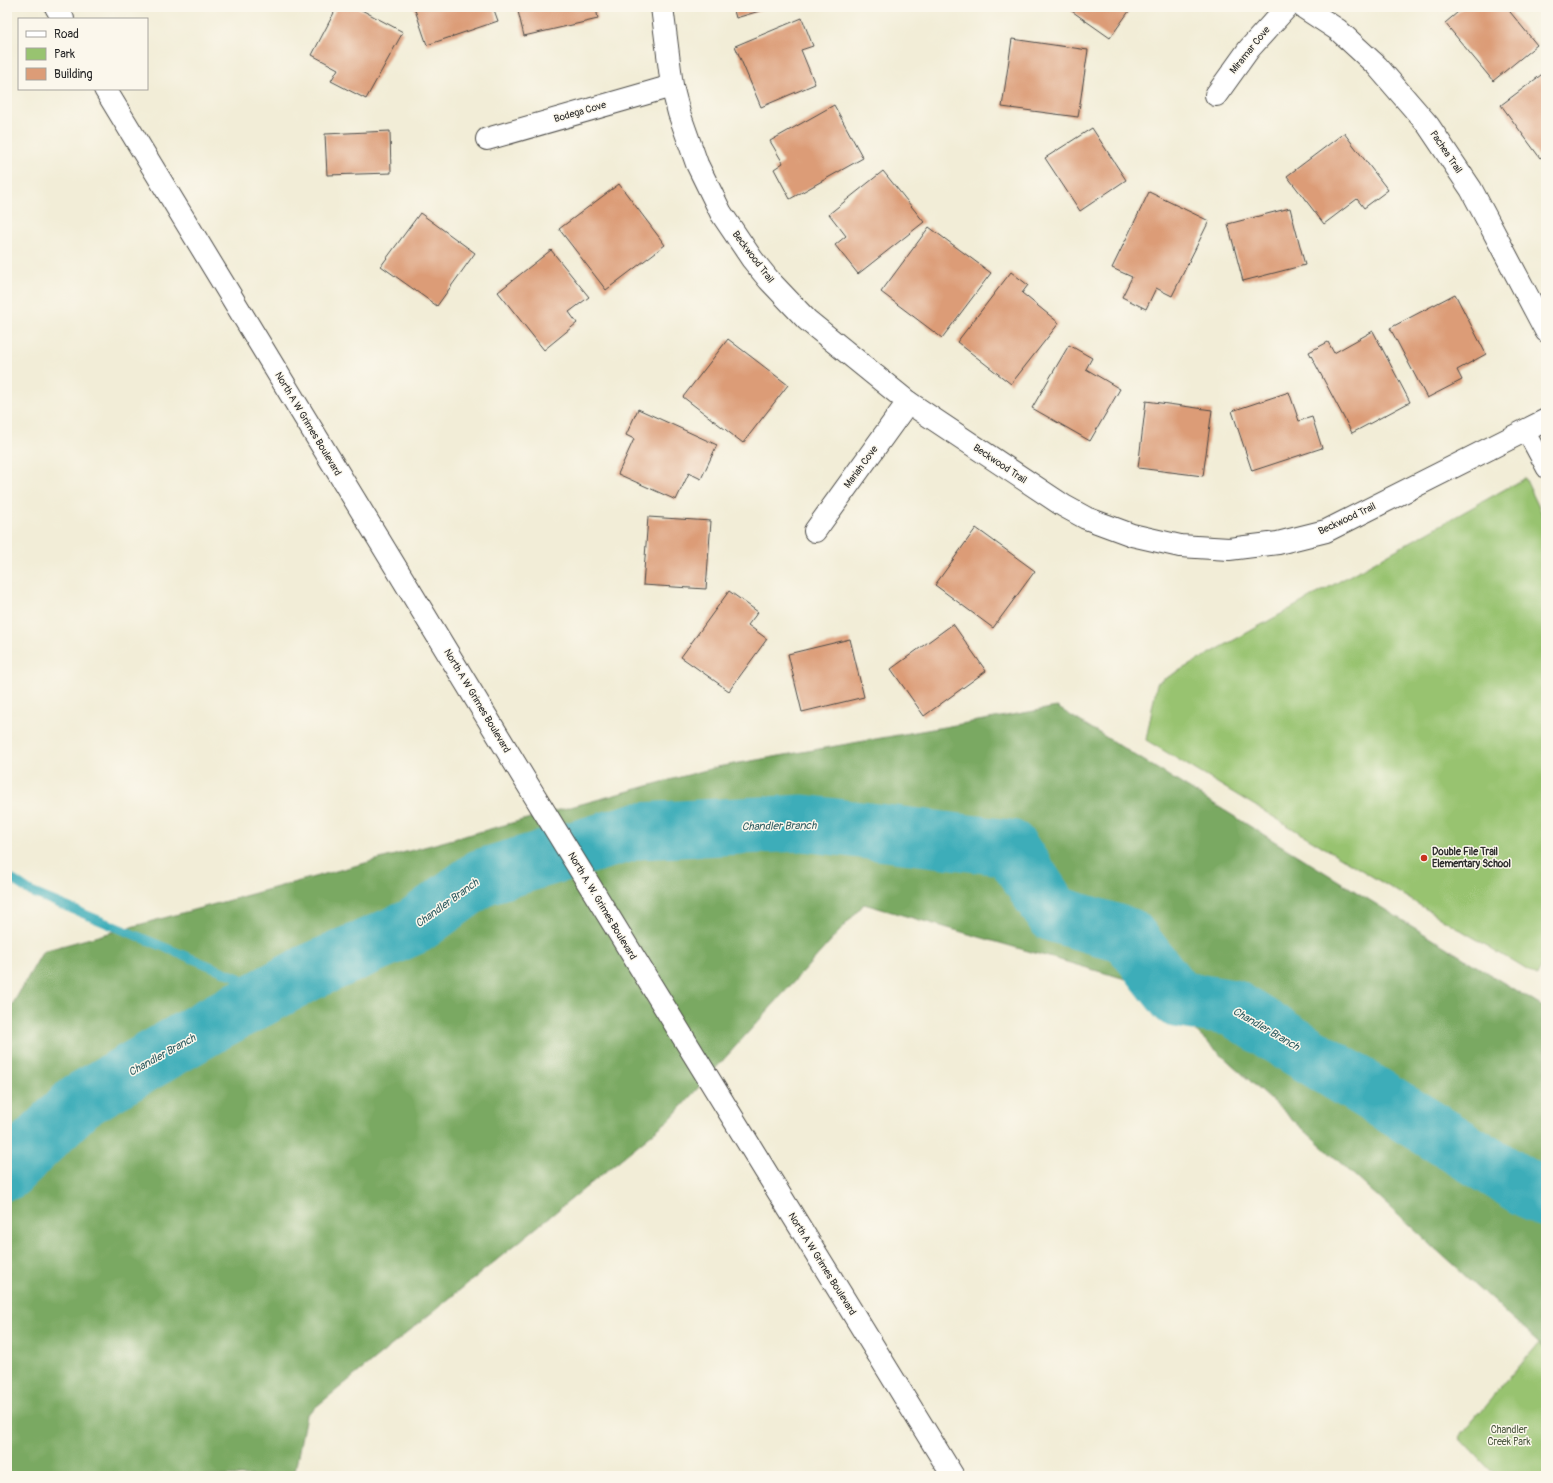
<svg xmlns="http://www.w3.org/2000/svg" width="1553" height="1483" viewBox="0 0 1553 1483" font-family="Pangolin,sans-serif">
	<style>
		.green { fill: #98c370; stroke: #62774e }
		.forest { fill: #7aa962; stroke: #526a46 }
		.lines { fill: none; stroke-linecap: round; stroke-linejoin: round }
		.stream { stroke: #3dadb9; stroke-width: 9 }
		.river { stroke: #3dadb9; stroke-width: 57 }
		.building { fill: #dc9c77 }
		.service-casing { stroke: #494845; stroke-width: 20 }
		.minor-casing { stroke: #494845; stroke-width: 24 }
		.secondary-casing { stroke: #494845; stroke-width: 24 }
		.service { stroke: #fff; stroke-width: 18 }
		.minor { stroke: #fff; stroke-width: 22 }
		.secondary { stroke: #fff; stroke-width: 22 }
		.poi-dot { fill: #c8321e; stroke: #fbf7ec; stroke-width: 1.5 }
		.labels { text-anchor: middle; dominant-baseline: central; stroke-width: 3; stroke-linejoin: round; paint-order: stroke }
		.street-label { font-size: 10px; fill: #2b2b2b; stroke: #fbf7ec }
		.poi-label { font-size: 10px; font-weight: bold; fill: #2b2b2b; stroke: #fbf7ec; text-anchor: start }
		.park-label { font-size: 10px; fill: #4c5940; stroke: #fbf7ec }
		.water-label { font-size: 11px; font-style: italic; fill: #325f64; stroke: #fbf7ec }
	</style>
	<rect width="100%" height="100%" fill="#fbf7ec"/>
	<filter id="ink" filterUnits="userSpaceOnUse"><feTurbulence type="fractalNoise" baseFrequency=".025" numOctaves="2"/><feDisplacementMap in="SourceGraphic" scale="8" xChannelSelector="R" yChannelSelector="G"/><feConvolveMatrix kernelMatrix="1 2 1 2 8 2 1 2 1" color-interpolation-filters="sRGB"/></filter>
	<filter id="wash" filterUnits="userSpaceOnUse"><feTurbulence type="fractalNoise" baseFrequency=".012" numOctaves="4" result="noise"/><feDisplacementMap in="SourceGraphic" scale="16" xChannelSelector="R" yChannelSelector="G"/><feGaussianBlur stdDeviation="0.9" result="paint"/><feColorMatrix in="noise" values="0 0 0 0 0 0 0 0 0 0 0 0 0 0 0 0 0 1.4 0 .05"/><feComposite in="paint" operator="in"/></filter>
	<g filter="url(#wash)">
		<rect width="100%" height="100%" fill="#f2edd7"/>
		<!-- green -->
		<g class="green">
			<path d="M1525,478L1546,522V957L1537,976L1146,740L1157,683Z"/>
			<path d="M1546,1331V1476H1496L1459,1437L1539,1342Z"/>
		</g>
		<!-- forest -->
		<path class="forest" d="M1057,707L1546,1009V1349L1143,984L864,904L670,1119L306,1415L294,1476H7V1014L43,951L717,767Z"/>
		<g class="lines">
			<!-- stream -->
			<path class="stream" d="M7,876L31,892L273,992"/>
			<!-- river -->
			<path class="river" d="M7,1172L80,1101L211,1025L308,973L415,926L482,877L637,831L803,823L1010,848L1054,914L1128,936L1177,999L1233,1008L1526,1188L1546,1199"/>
		</g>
		<g id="blocks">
			<!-- building -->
			<g class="building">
				<path d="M337,7H356L403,32L366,99L331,81L338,69L312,55Z"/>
				<path d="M414,7H493L498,21L427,45Z"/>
				<path d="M517,7H596L598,19L524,36Z"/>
				<path d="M733,7H773L736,18Z"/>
				<path d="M1066,7H1132L1110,38Z"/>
				<path d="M1464,7H1506L1537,45L1493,81L1445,23Z"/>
				<path d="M802,18L813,46L801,50L815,84L761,107L735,46Z"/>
				<path d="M1012,39L1088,50L1078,117L1002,107Z"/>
				<path d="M1545,72L1546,154L1540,158L1501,105Z"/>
				<path d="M834,105L863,158L790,199L774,169L783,163L770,141Z"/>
				<path d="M1092,128L1126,180L1080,211L1045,158Z"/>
				<path d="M390,131L391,173L327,175L325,134Z"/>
				<path d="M1344,133L1388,190L1364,208L1357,199L1324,224L1287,176Z"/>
				<path d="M883,171L924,222L858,274L835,245L846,236L829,214Z"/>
				<path d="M619,184L665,245L606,290L559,229Z"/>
				<path d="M1149,192L1209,221L1172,296L1156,288L1146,309L1122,297L1132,277L1112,268Z"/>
				<path d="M1290,208L1305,265L1243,281L1228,224Z"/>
				<path d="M420,213L475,253L437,306L381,266Z"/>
				<path d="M929,227L991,273L942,338L881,292Z"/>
				<path d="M551,250L589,297L569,312L577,323L544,350L498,292Z"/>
				<path d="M1011,272L1028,285L1022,293L1059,323L1011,384L957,342Z"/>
				<path d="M1455,294L1486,354L1457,370L1462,380L1427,398L1390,328Z"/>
				<path d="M1373,331L1410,402L1352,433L1309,352L1328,342L1334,353Z"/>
				<path d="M728,339L788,385L743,443L683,397Z"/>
				<path d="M1069,345L1092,358L1086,369L1120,389L1090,441L1032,408Z"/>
				<path d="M1289,392L1299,421L1312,417L1322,448L1252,471L1232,411Z"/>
				<path d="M1146,401L1212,410L1203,476L1138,468Z"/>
				<path d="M638,409L717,445L701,479L689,473L676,500L618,474L634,439L626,435Z"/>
				<path d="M648,517L711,521L706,589L643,585Z"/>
				<path d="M976,528L1035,571L993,628L935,585Z"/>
				<path d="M729,591L758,612L748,625L767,639L729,691L681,657Z"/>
				<path d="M953,624L986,671L924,716L891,669Z"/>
				<path d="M850,639L864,697L802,712L788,654Z"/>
			</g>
		</g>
	</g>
	<g filter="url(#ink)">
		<use href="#blocks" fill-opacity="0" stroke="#494845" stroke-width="1"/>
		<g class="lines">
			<defs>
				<path id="service" d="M1525,430L1546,469"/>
				<g id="minor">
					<path d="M662,7L672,86L679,113L697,164L721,213L752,259L769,280L807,320L908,402L1064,506L1086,518L1132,535L1180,546L1229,549L1278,543L1326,531L1546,420"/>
					<path d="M1303,7L1338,30L1377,66L1428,125L1471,189L1546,331"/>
					<path d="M1216,95L1249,49L1287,7"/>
					<path d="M487,139L672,86"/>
					<path d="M815,531L908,402"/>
				</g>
				<g id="secondary">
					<path d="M56,7L63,19"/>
					<path d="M105,89C384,553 669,1015 953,1476"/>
				</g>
			</defs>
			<!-- service casing -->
			<use href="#service" class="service-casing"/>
			<!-- minor casing -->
			<use href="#minor" class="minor-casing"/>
			<!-- secondary casing -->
			<use href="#secondary" class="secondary-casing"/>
			<!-- service -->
			<use href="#service" class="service"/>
			<!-- minor -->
			<use href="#minor" class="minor"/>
			<!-- secondary -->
			<use href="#secondary" class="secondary"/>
		</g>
	</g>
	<!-- markers -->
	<circle class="poi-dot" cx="1424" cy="858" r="4"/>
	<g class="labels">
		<!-- street labels -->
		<g class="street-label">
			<text transform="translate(1250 50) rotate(-51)">Miramar Cove</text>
			<text transform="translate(580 112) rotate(-16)">Bodega Cove</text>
			<text transform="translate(1446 152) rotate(56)">Pachea Trail</text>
			<text transform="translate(753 257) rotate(53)">Beckwood Trail</text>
			<text transform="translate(308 424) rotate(59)">North A W Grimes Boulevard</text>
			<text transform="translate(1000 464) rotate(34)">Beckwood Trail</text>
			<text transform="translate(861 467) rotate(-54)">Mariah Cove</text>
			<text transform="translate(1347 519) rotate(-25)">Beckwood Trail</text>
			<text transform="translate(477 701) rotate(59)">North A W Grimes Boulevard</text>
			<text transform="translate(602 906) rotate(59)">North A. W. Grimes Boulevard</text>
			<text transform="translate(822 1264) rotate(58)">North A W Grimes Boulevard</text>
		</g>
		<!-- poi labels -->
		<g class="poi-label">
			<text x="1432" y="852">Double File Trail<tspan x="1432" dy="12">Elementary School</tspan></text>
		</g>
		<!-- park labels -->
		<g class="park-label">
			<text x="1509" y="1430">Chandler<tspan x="1509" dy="12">Creek Park</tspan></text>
		</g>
		<!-- water labels -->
		<g class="water-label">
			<text transform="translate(779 826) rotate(-1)">Chandler Branch</text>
			<text transform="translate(447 903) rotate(-36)">Chandler Branch</text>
			<text transform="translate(1266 1029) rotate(30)">Chandler Branch</text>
			<text transform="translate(162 1055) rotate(-29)">Chandler Branch</text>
		</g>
	</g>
	<!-- margin -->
	<rect width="1553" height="1483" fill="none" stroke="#fbf7ec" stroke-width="24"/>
	<!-- legend -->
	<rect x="18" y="18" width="130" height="72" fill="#fbf7ec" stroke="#a8a59f"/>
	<rect x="26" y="31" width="20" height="6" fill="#ffffff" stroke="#a8a59f"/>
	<text x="54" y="38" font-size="12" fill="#2b2b2b">Road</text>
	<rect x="26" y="48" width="20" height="12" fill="#98c370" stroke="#a8a59f"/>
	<text x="54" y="58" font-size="12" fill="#2b2b2b">Park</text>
	<rect x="26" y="68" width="20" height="12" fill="#dc9c77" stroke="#a8a59f"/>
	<text x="54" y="78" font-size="12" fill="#2b2b2b">Building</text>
</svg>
